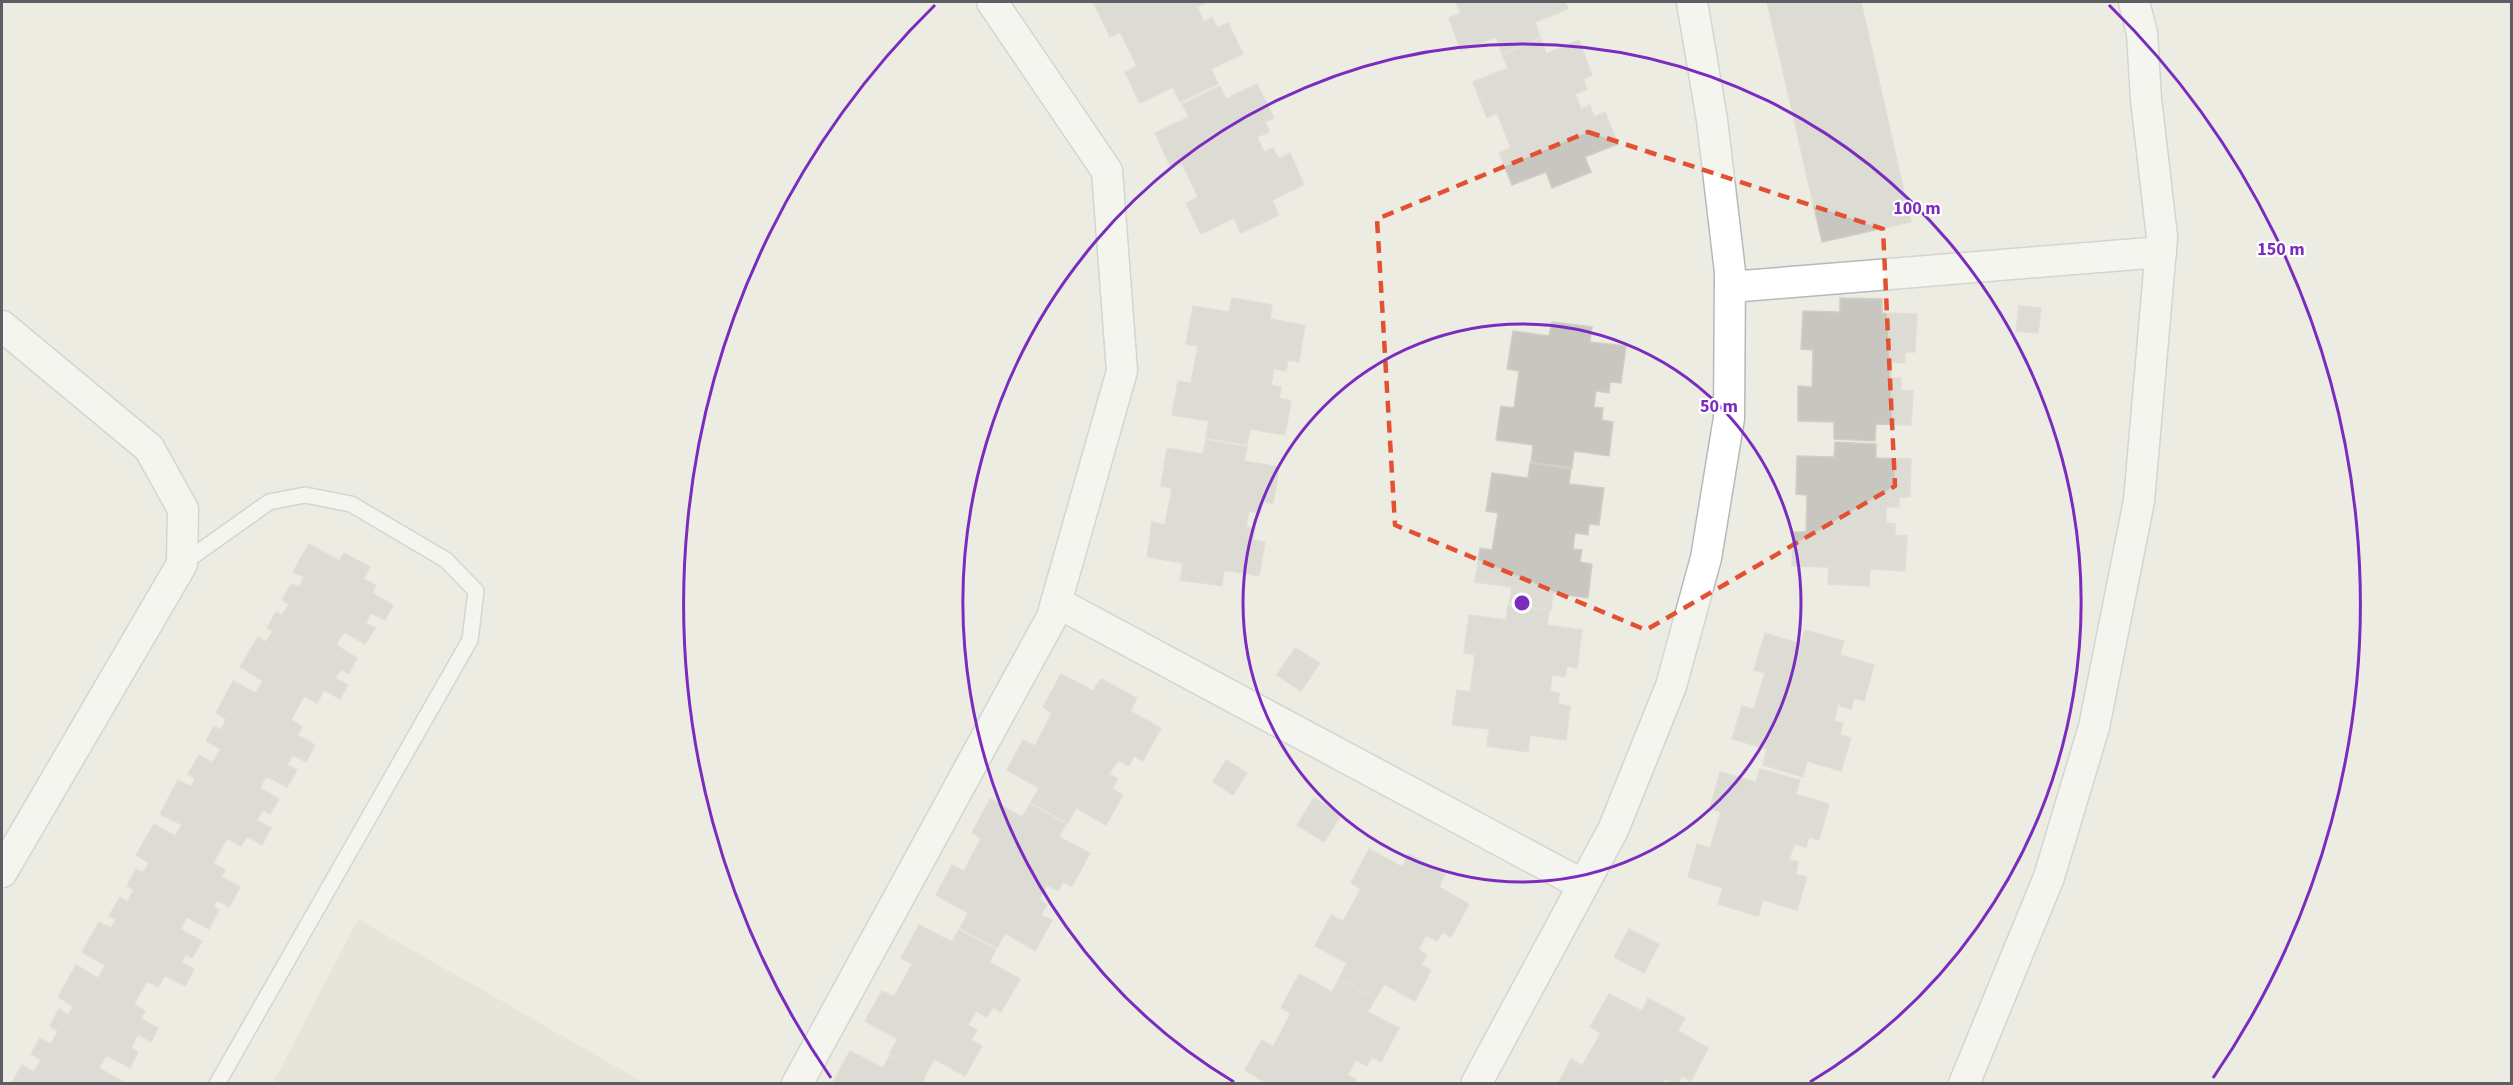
<svg xmlns="http://www.w3.org/2000/svg" width="2513" height="1085" viewBox="0 0 2513 1085" font-family="'Source Sans 3',sans-serif">
	<style>
		.education { fill: #dddbd1 }
		.building { fill: #c8c6c0; stroke: #d2cec1; stroke-width: 1.5 }
		.lines { fill: none; stroke-linecap: round; stroke-linejoin: round }
		.lane-casing { stroke: #b5b8bd; stroke-width: 18 }
		.street-casing { stroke: #b5b8bd; stroke-width: 33 }
		.lane { stroke: #fff; stroke-width: 15 }
		.street { stroke: #fff; stroke-width: 30 }
		.marked { fill: none; stroke: #e45032; stroke-width: 4.5; stroke-dasharray: 12 8; stroke-linejoin: round }
		.ring { fill: none; stroke: #7b2cbf; stroke-width: 3 }
		.centre { fill: #7b2cbf; stroke: #fff; stroke-width: 3 }
		.ring-label { font-size: 18px; text-anchor: middle; font-weight: bold; fill: #7b2cbf; stroke: #fff; stroke-width: 4.5; stroke-linejoin: round; paint-order: stroke }
	</style>
	<rect width="100%" height="100%" fill="#edece3"/>
	<!-- education -->
	<path class="education" d="M358,919L645,1083H273Z"/>
	<!-- building -->
	<g class="building">
		<path d="M1096,2H1207L1197,7L1204,22L1212,17L1217,28L1228,23L1243,54L1211,69L1218,84L1180,102L1173,87L1140,103L1125,72L1137,66L1120,32L1110,37L1094,3Z"/>
		<path d="M1456,2H1565L1568,9L1535,22L1540,37L1502,53L1496,37L1461,51L1449,18L1461,13Z"/>
		<path d="M1767,2H1861L1911,222L1822,242Z"/>
		<path d="M1541,39L1546,54L1579,40L1592,75L1583,79L1587,89L1575,94L1581,109L1590,105L1594,117L1605,112L1618,144L1585,157L1591,172L1552,188L1546,172L1512,185L1499,153L1511,148L1497,113L1487,118L1473,82L1508,68L1502,55Z"/>
		<path d="M1257,84L1274,118L1265,122L1269,132L1257,137L1264,152L1273,148L1279,159L1290,153L1304,185L1272,200L1279,215L1241,233L1234,218L1201,234L1186,203L1198,197L1182,163L1171,168L1155,133L1189,117L1182,104L1220,86L1226,99Z"/>
		<path d="M1232,298L1272,305L1270,319L1305,325L1299,362L1288,360L1286,371L1274,369L1271,385L1281,387L1279,398L1291,401L1285,435L1250,429L1247,445L1206,438L1209,421L1172,415L1178,381L1191,383L1198,346L1186,344L1193,306L1229,312Z"/>
		<path d="M1840,298L1882,299V313L1917,314L1915,352H1905V363L1892,362L1891,378H1901V390L1913,391L1911,425L1876,424L1875,441L1834,439V422L1798,421V386L1812,387L1813,350L1801,349L1803,311L1840,312Z"/>
		<path d="M2019,306L2041,308L2038,333L2016,331Z"/>
		<path d="M1552,322L1592,327L1590,342L1626,346L1621,383L1610,382L1609,393L1596,391L1594,407L1603,408L1602,420L1613,422L1609,456L1574,451L1572,468L1531,462L1533,445L1496,440L1501,406L1514,408L1519,371L1507,369L1513,331L1549,336Z"/>
		<path d="M1206,440L1247,447L1244,461L1279,467L1273,504L1263,502L1261,513L1249,511L1246,527L1255,529L1253,540L1265,542L1259,576L1224,570L1222,586L1180,580L1183,563L1147,557L1152,522L1165,525L1172,488L1161,486L1167,448L1203,454Z"/>
		<path d="M1835,442L1876,444V458L1911,459L1910,497H1899V507H1886V523L1895,524V535L1907,536L1905,571L1870,569L1869,586L1828,584L1829,567L1792,566L1793,532H1806L1807,495L1796,494L1797,456L1834,457Z"/>
		<path d="M1530,463L1571,469L1569,484L1604,488L1599,525L1589,524L1588,535L1575,533L1573,549L1582,550L1580,562L1592,564L1588,598L1553,593L1551,610L1509,604L1512,587L1475,582L1480,548L1492,550L1498,513L1486,511L1492,473L1528,478Z"/>
		<path d="M309,544L339,561L344,553L370,567L363,579L376,585L372,593L393,605L385,620L371,613L365,623L375,628L365,644L344,632L336,645L357,658L349,674L341,669L335,678L348,685L340,699L324,690L317,703L304,696L291,720L302,727L297,735L315,745L306,762L293,755L287,765L297,770L287,787L266,776L260,788L279,799L270,814L263,810L257,820L271,828L262,845L247,836L241,846L227,838L213,863L225,870L221,877L240,887L229,907L217,900L213,907L219,910L209,929L187,917L180,929L202,941L192,958L186,954L181,962L194,969L185,986L165,975L158,987L147,981L134,1004L145,1011L141,1019L158,1028L151,1042L138,1034L131,1048L138,1052L130,1068L106,1055L99,1068L123,1082L122,1084H11L22,1065L34,1072L41,1060L31,1054L40,1038L51,1044L58,1031L50,1026L59,1009L68,1015L73,1006L58,997L76,965L98,978L105,965L82,952L99,922L111,928L116,919L109,916L120,897L127,902L134,890L127,886L136,869L143,873L149,863L136,855L154,824L175,836L182,825L160,814L178,780L191,787L195,778L188,774L199,755L212,763L221,749L206,741L214,726L221,730L226,719L216,713L233,681L256,693L263,681L240,667L258,637L266,642L273,631L267,628L276,612L282,615L289,604L282,600L291,584L299,587L304,577L293,572Z"/>
		<path d="M1508,605L1549,611L1547,625L1582,630L1577,668L1567,666L1565,677L1552,675L1550,691L1559,693L1558,704L1570,706L1566,740L1530,735L1528,752L1487,746L1489,729L1452,725L1457,690L1470,692L1475,655L1464,653L1469,615L1506,620Z"/>
		<path d="M1805,630L1844,641L1840,655L1874,665L1864,701L1854,698L1851,709L1838,705L1834,721L1843,723L1840,735L1851,738L1841,771L1807,761L1803,777L1763,765L1767,749L1732,739L1742,706L1754,709L1765,673L1754,670L1765,633L1800,644Z"/>
		<path d="M1295,648L1320,663L1301,691L1277,675Z"/>
		<path d="M1061,674L1093,691L1101,679L1137,698L1130,711L1161,728L1143,761L1134,756L1129,766L1118,760L1109,774L1118,779L1112,789L1123,795L1106,825L1076,808L1068,823L1031,802L1039,788L1007,770L1023,740L1035,746L1052,713L1043,707Z"/>
		<path d="M1226,760L1247,773L1233,795L1213,782Z"/>
		<path d="M1760,769L1800,780L1796,794L1829,804L1819,840L1809,837L1806,847L1794,844L1789,860L1798,862L1796,874L1807,877L1797,910L1763,900L1758,916L1718,904L1723,888L1688,877L1697,844L1710,848L1721,812L1710,809L1720,772L1756,782Z"/>
		<path d="M1314,798L1341,815L1324,842L1297,825Z"/>
		<path d="M990,799L1022,817L1030,804L1066,824L1059,837L1090,853L1072,886L1063,882L1058,891L1047,885L1039,899L1047,904L1041,915L1052,920L1035,951L1005,933L997,948L960,928L968,913L936,895L952,865L964,871L981,838L972,833Z"/>
		<path d="M1369,849L1402,867L1409,854L1445,874L1439,887L1469,904L1451,937L1443,932L1437,941L1426,935L1418,950L1427,955L1421,965L1431,970L1415,1001L1384,984L1376,998L1339,978L1347,963L1315,946L1331,915L1343,921L1361,889L1351,883Z"/>
		<path d="M919,925L952,942L959,930L996,950L989,962L1020,979L1001,1012L993,1007L987,1017L976,1011L968,1025L977,1030L971,1040L982,1046L965,1076L934,1059L926,1074L889,1054L898,1039L865,1021L882,991L894,997L912,964L901,958Z"/>
		<path d="M1629,929L1659,944L1644,973L1614,957Z"/>
		<path d="M1299,974L1332,992L1339,979L1375,999L1368,1012L1399,1028L1381,1062L1372,1057L1367,1066L1356,1060L1347,1075L1356,1079L1354,1084H1268L1245,1070L1262,1040L1273,1047L1291,1013L1281,1008Z"/>
		<path d="M1609,994L1642,1011L1648,998L1685,1018L1678,1031L1708,1048L1691,1081L1682,1076L1678,1084L1665,1079L1663,1084H1558L1571,1059L1582,1066L1601,1033L1590,1027Z"/>
		<path d="M850,1051L883,1068L890,1055L926,1075L921,1084H832Z"/>
	</g>
	<g class="lines">
		<defs>
			<path id="lane" d="M182,564L269,502L305,495L351,504L446,560L476,591L470,640L217,1084"/>
			<g id="street">
				<path d="M1730,287L2161,252"/>
				<path d="M2,326L149,448L183,509L182,564L2,872"/>
				<path d="M1056,602L1583,885"/>
				<path d="M797,1084L1052,617L1122,371L1107,171L992,2"/>
				<path d="M1476,1084L1613,830L1671,686L1706,558L1729,418L1730,272L1712,120L1692,2"/>
				<path d="M1964,1084L2049,877L2094,727L2139,501L2162,237L2146,99L2142,33L2134,2"/>
			</g>
		</defs>
		<!-- lane casing -->
		<use href="#lane" class="lane-casing"/>
		<!-- street casing -->
		<use href="#street" class="street-casing"/>
		<!-- lane -->
		<use href="#lane" class="lane"/>
		<!-- street -->
		<use href="#street" class="street"/>
	</g>
	<!-- marked area -->
	<path d="M0 0H2513V1085H0ZM1588,132L1883,229L1895,486L1646,630L1395,525L1377,219Z" fill="#edece3" fill-opacity=".55" fill-rule="evenodd"/>
	<path class="marked" d="M1588,132L1883,229L1895,486L1646,630L1395,525L1377,219Z"/>
	<!-- distance rings -->
	<g class="ring">
		<circle cx="1522" cy="603" r="279"/>
		<path d="M1234 1082A559 559 0 1 1 1810 1082"/>
		<path d="M831 1078A838 838 0 0 1 935 5M2109 5A838 838 0 0 1 2213 1078"/>
	</g>
	<circle cx="1522" cy="603" r="9" class="centre"/>
	<g class="ring-label">
		<text x="1917" y="214">100 m</text>
		<text x="2281" y="255">150 m</text>
		<text x="1719" y="412">50 m</text>
	</g>
	<!-- border -->
	<rect width="2513" height="1085" fill="none" stroke="#5b5e63" stroke-width="6"/>
</svg>
